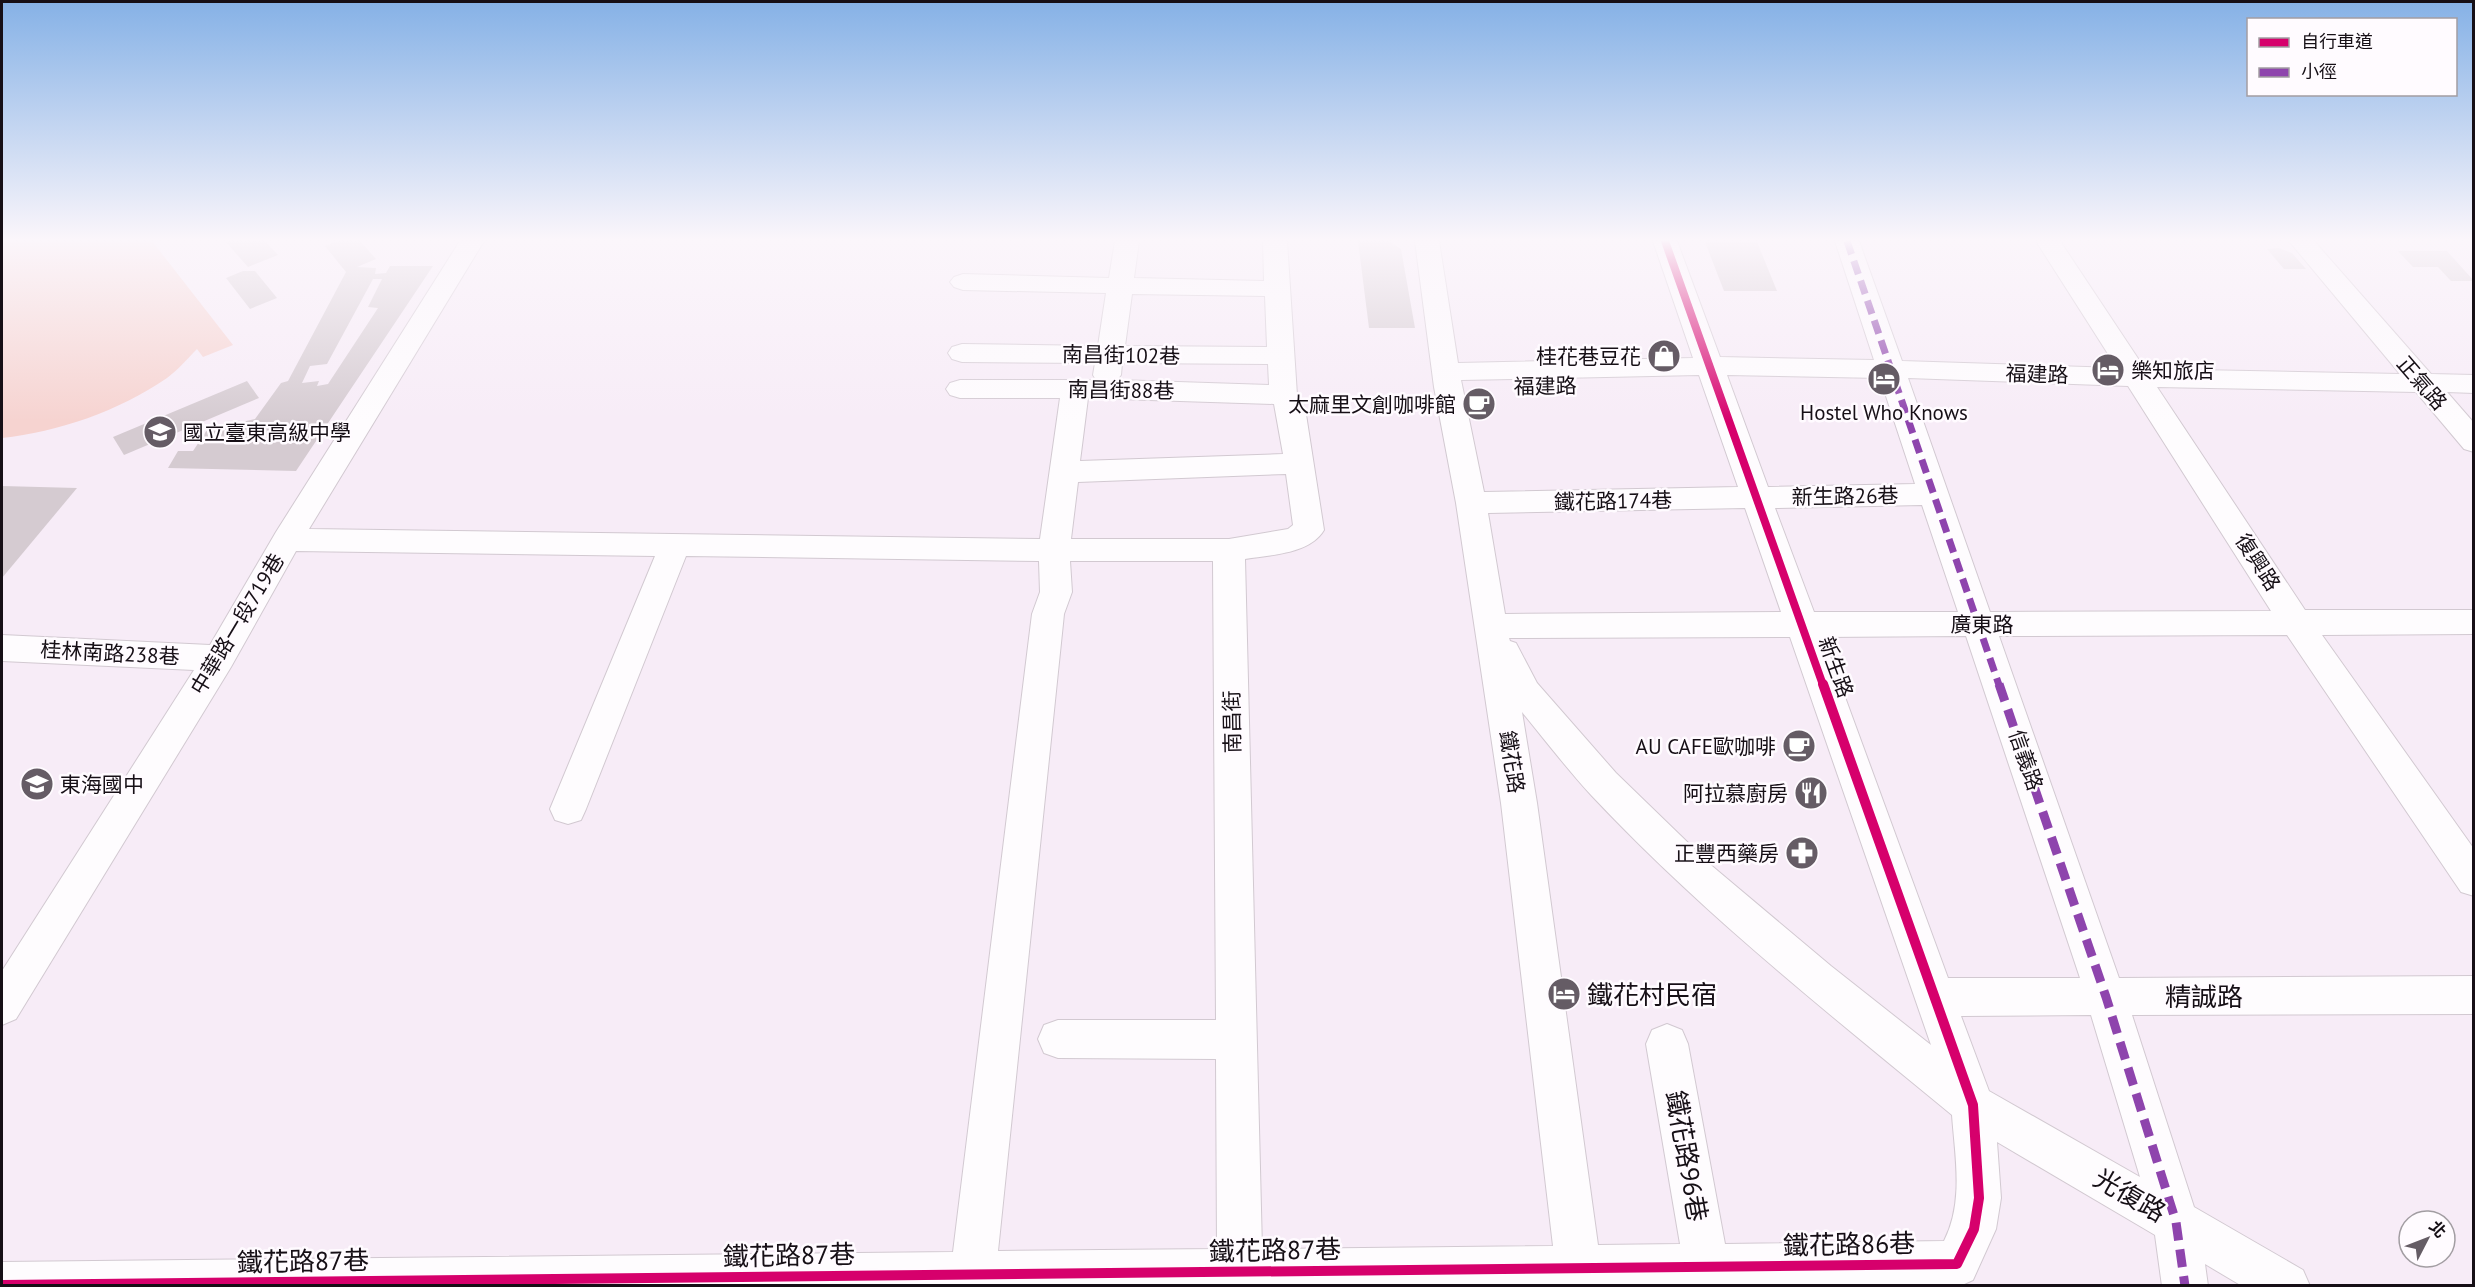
<svg xmlns="http://www.w3.org/2000/svg" width="2475" height="1287" viewBox="0 0 2475 1287" font-family="'PT Sans','Noto Sans TC',sans-serif">
	<style>
		.green { fill: #f6d3d0 }
		.building { fill: #d5cbd1; fill-rule: evenodd }
		.lines { fill: none; stroke-linecap: round; stroke-linejoin: round }
		.minor-casing { stroke: #d2c9d1; stroke-width: 2 }
		.minor { fill: #fefcfe; fill-rule: evenodd }
		.quiet-far1 { stroke: #8e44ad; stroke-width: 7; stroke-dasharray: 14 7; stroke-linecap: butt }
		.quiet { stroke: #8e44ad; stroke-width: 9; stroke-dasharray: 18 9; stroke-linecap: butt }
		.cycleway-far1-casing { stroke: #fffbff; stroke-width: 11 }
		.cycleway-casing { stroke: #fffbff; stroke-width: 14 }
		.cycleway-far1 { stroke: #d6006c; stroke-width: 8 }
		.cycleway { stroke: #d6006c; stroke-width: 10 }
		.labels { text-anchor: middle; dominant-baseline: central; stroke-width: 5; stroke-linejoin: round; paint-order: stroke }
		.street-label { font-size: 21px; fill: #160f16; stroke: #fffbff }
		.poi-label { font-size: 21px; fill: #160f16; stroke: #fffbff; text-anchor: end }
		.near-poi-label { font-size: 26px; fill: #160f16; stroke: #fffbff; text-anchor: start }
		.near-street-label { font-size: 26px; fill: #160f16; stroke: #fffbff }
	</style>
	<rect width="100%" height="100%" fill="#f7ecf7"/>
	<!-- green -->
	<path class="green" d="M2,241H152L233,345L203,357L197,349C187,359 178,370 167,378C119,411 58,432 2,438Z"/>
	<!-- building -->
	<g class="building">
		<path d="M225,241H265L278,255L248,267Z"/>
		<path d="M337,241H360L376,259L357,267L376,268L375,274L386,273L390,266H433L296,471L168,468L178,451H193L211,424L240,426L242,422L255,419L281,383L288,381L346,272L325,246ZM373,279H382L368,307L378,308L328,384L317,386L319,381L302,383L310,366L327,364Z"/>
		<path d="M1358,241H1389L1401,249L1415,328H1369Z"/>
		<path d="M1705,242H1757L1777,291H1724Z"/>
		<path d="M2279,248L2292,253L2306,269H2284L2267,249Z"/>
		<path d="M2398,251H2447L2474,281H2451L2438,267H2413Z"/>
		<path d="M243,271H255L277,298L250,309L226,278Z"/>
		<path d="M247,381L259,398L124,455L113,437Z"/>
		<path d="M2,486L77,488L2,578Z"/>
	</g>
	<g class="lines">
		<defs>
			<path id="minor" d="M460,241H484L309,529L1040,539L1060,398H960L950,395L946,389L950,383L960,380H1096L1093,375L1095,363L962,362L952,359L948,353L952,347L962,344L1098,346L1106,293L963,290L954,287L950,282L954,277L963,274L1109,278L1115,241H1139L1134,278L1264,281L1263,241H1287L1297,395L1305,408L1324,530C1310,554 1270,555 1245,559L1262,1249L1553,1246L1501,803L1456,503L1434,387L1415,241H1439L1458,363L1693,358L1653,241H1677L1720,357L1874,360L1835,241H1859L1902,361L2117,368L2036,241H2060L2145,369L2400,374L2289,241H2314L2431,374L2474,375V393L2447,392L2474,423V452L2464,449L2416,392L2157,387L2305,610H2474V634L2322,635L2474,849V896L2461,892L2287,635L1999,636L2119,978L2474,976V1014L2132,1015L2194,1207L2303,1270L2310,1286H2242L2205,1264L2208,1286H2162L2155,1235L1997,1142L2001,1198L1996,1229L1973,1280L1960,1286H2V1262L953,1252L1032,614L1040,592L1039,561L686,556L586,809L581,820L568,824L555,820L550,809L655,556L296,551L231,667L16,1019L2,1025V971L194,670L2,661V635L210,645L276,532ZM1132,294L1265,296L1267,347L1125,346ZM1122,363L1268,364L1269,385L1117,380L1121,375ZM1699,375L1738,487L1484,492L1461,380ZM1727,375L1880,378L1915,484L1768,487ZM1908,378L2128,386L2271,611L1990,612ZM1088,398L1274,404L1283,454L1080,461ZM1286,474L1293,525L1288,529L1229,539H1071L1078,482ZM1922,505L1958,612H1814L1775,508ZM1745,508L1781,612L1505,614L1488,513ZM1070,561H1213L1216,1020H1058L1044,1025L1038,1039L1044,1053L1058,1058L1216,1059L1217,1249L998,1251L1064,614L1072,592ZM1966,636L2080,978H1948L1823,637ZM1790,637L1931,1045L1831,966L1712,866L1616,773L1537,683L1516,643L1510,641L1509,638ZM1522,712C1545,740 1567,769 1592,796C1702,913 1828,1013 1952,1115C1955,1157 1964,1202 1944,1241L1725,1244L1688,1044L1682,1030L1667,1024L1652,1030L1646,1044L1680,1244L1598,1245L1537,803ZM2091,1015L2140,1177L1989,1091L1961,1016Z"/>
		</defs>
		<!-- minor casing -->
		<use href="#minor" class="minor-casing"/>
		<!-- minor -->
		<use href="#minor" class="minor"/>
		<!-- quiet-far1 -->
		<path class="quiet-far1" d="M1847,241L1999,685"/>
		<!-- quiet -->
		<path class="quiet" d="M1999,684L2106,997L2176,1222L2185,1286"/>
		<defs>
			<path id="cycleway-far1" d="M1665,241L1823,685"/>
			<path id="cycleway" d="M2,1285L1957,1264L1974,1229L1979,1198L1973,1105L1823,684"/>
		</defs>
		<!-- cycleway-far1 casing -->
		<use href="#cycleway-far1" class="cycleway-far1-casing"/>
		<!-- cycleway casing -->
		<use href="#cycleway" class="cycleway-casing"/>
		<!-- cycleway-far1 -->
		<use href="#cycleway-far1" class="cycleway-far1"/>
		<!-- cycleway -->
		<use href="#cycleway" class="cycleway"/>
	</g>
	<!-- sky -->
	<linearGradient id="sky" x2="0" y2="1"><stop stop-color="#85b1e6"/><stop offset="0.57" stop-color="#fbf6fb"/><stop offset="1" stop-color="#fbf6fb" stop-opacity="0"/></linearGradient>
	<rect width="2475" height="421" fill="url(#sky)"/>
	<!-- icons -->
	<defs>
		<symbol id="shop-disc" viewBox="-11 -11 22 22"><circle r="9.5" fill="#655c65" stroke="#fffbff"/><path d="M-5-2.5h2.3a2.7 3.5 0 0 1 5.4 0H5L5.5 6h-11ZM-1.5-2.5h3a1.5 2.3 0 0 0-3 0Z" fill="#fff"/></symbol>
		<symbol id="hotel-disc" viewBox="-11 -11 22 22"><circle r="9.5" fill="#655c65" stroke="#fffbff"/><path d="M-6-4.5h1.5V1H6V5H4.5V3h-9V5H-6ZM-4 0a1.8 1.8 0 1 1 3.6 0ZM.5 0V-2.5h3Q6-2.5 6 0Z" fill="#fff"/></symbol>
		<symbol id="cafe-disc" viewBox="-11 -11 22 22"><circle r="9.5" fill="#655c65" stroke="#fffbff"/><path d="M-5.5-4.5H6V0H3Q3 3.5 0 3.5H-2.5Q-5.5 3.5-5.5 0ZM3-3.2v2h1.7v-2ZM-6 4.5H4V6H-6Z" fill="#fff"/></symbol>
		<symbol id="school-disc" viewBox="-11 -11 22 22"><circle r="9.5" fill="#655c65" stroke="#fffbff"/><path d="M0-5L7-2L0 1L-7-2ZM-4 1L0 2.5L4 1V4Q0 6-4 4Z" fill="#fff"/></symbol>
		<symbol id="restaurant-disc" viewBox="-11 -11 22 22"><circle r="9.5" fill="#655c65" stroke="#fffbff"/><path d="M-5-6h1v4h1v-4h1v4h1v-4h1v5L-1.5 .5V6h-2V.5L-5-1ZM5-6V6H3V1.5H1.5Q1.5-4 5-6Z" fill="#fff"/></symbol>
		<symbol id="pharmacy-disc" viewBox="-11 -11 22 22"><circle r="9.5" fill="#655c65" stroke="#fffbff"/><path d="M-2-6h4v4h4v4h-4v4h-4v-4h-4v-4h4Z" fill="#fff"/></symbol>
	</defs>
	<g fill-rule="evenodd">
		<use href="#shop-disc" x="1645" y="337" width="38" height="38"/>
		<use href="#hotel-disc" x="2089" y="351" width="38" height="38"/>
		<use href="#hotel-disc" x="1865" y="360" width="38" height="38"/>
		<use href="#cafe-disc" x="1460" y="385" width="38" height="38"/>
		<use href="#school-disc" x="141" y="413" width="38" height="38"/>
		<use href="#cafe-disc" x="1780" y="727" width="38" height="38"/>
		<use href="#school-disc" x="18" y="765" width="38" height="38"/>
		<use href="#restaurant-disc" x="1792" y="774" width="38" height="38"/>
		<use href="#pharmacy-disc" x="1783" y="834" width="38" height="38"/>
		<use href="#hotel-disc" x="1545" y="975" width="38" height="38"/>
	</g>
	<g class="labels">
		<!-- street labels -->
		<g class="street-label">
			<text transform="translate(1121 355) rotate(1)">南昌街102巷</text>
			<text transform="translate(2037 374) rotate(2)">福建路</text>
			<text transform="translate(2422 383) rotate(49)">正氣路</text>
			<text transform="translate(1545 386) rotate(-1)">福建路</text>
			<text transform="translate(1121 390) rotate(1)">南昌街88巷</text>
			<text transform="translate(1845 496) rotate(-1)">新生路26巷</text>
			<text transform="translate(1613 501) rotate(-1)">鐵花路174巷</text>
			<text transform="translate(2258 562) rotate(57)">復興路</text>
			<text transform="translate(237 624) rotate(-59)">中華路一段719巷</text>
			<text x="1982" y="624">廣東路</text>
			<text transform="translate(110 653) rotate(3)">桂林南路238巷</text>
			<text transform="translate(1836 667) rotate(70)">新生路</text>
			<text transform="translate(1232 722) rotate(-91)">南昌街</text>
			<text transform="translate(2026 760) rotate(71)">信義路</text>
			<text transform="translate(1512 762) rotate(81)">鐵花路</text>
		</g>
		<!-- poi labels -->
		<g class="poi-label">
			<text x="1641" y="356">桂花巷豆花</text>
			<text x="2131" y="370" text-anchor="start">樂知旅店</text>
			<text x="1456" y="404">太麻里文創咖啡館</text>
			<text x="1884" y="412" text-anchor="middle">Hostel Who Knows</text>
			<text x="183" y="432" text-anchor="start">國立臺東高級中學</text>
			<text x="1776" y="746">AU CAFE歐咖啡</text>
			<text x="60" y="784" text-anchor="start">東海國中</text>
			<text x="1788" y="793">阿拉慕廚房</text>
			<text x="1779" y="853">正豐西藥房</text>
		</g>
		<!-- near-poi labels -->
		<g class="near-poi-label">
			<text x="1587" y="994">鐵花村民宿</text>
		</g>
		<!-- near-street labels -->
		<g class="near-street-label">
			<text x="2204" y="996">精誠路</text>
			<text transform="translate(1687 1156) rotate(80)">鐵花路96巷</text>
			<text transform="translate(2130 1195) rotate(30)">光復路</text>
			<text transform="translate(1849 1244) rotate(-1)">鐵花路86巷</text>
			<text transform="translate(1275 1250) rotate(-1)">鐵花路87巷</text>
			<text transform="translate(789 1255) rotate(-1)">鐵花路87巷</text>
			<text transform="translate(303 1261) rotate(-1)">鐵花路87巷</text>
		</g>
	</g>
	<!-- border -->
	<rect width="2475" height="1287" fill="none" stroke="#160f16" stroke-width="6"/>
	<!-- legend -->
	<rect x="2247" y="18" width="210" height="78" fill="#fffbff" stroke="#a29da2" stroke-width="1.5"/>
	<rect x="2259" y="38" width="30" height="9" fill="#d6006c" stroke="#a29da2" stroke-width="1.5"/>
	<text x="2301" y="48" font-size="18" fill="#160f16">自行車道</text>
	<rect x="2259" y="68" width="30" height="9" fill="#8e44ad" stroke="#a29da2" stroke-width="1.5"/>
	<text x="2301" y="78" font-size="18" fill="#160f16">小徑</text>
	<!-- north arrow -->
	<g transform="translate(2427 1239) rotate(48)"><circle r="28" fill="#fffbff" stroke="#a29da2" stroke-width="1.5"/>
	<path d="M0-4.5L10 22L0 15L-10 22Z" fill="#655c65"/>
	<text y="-9" font-size="16" font-weight="bold" text-anchor="middle" fill="#160f16">北</text>
	</g>
</svg>
